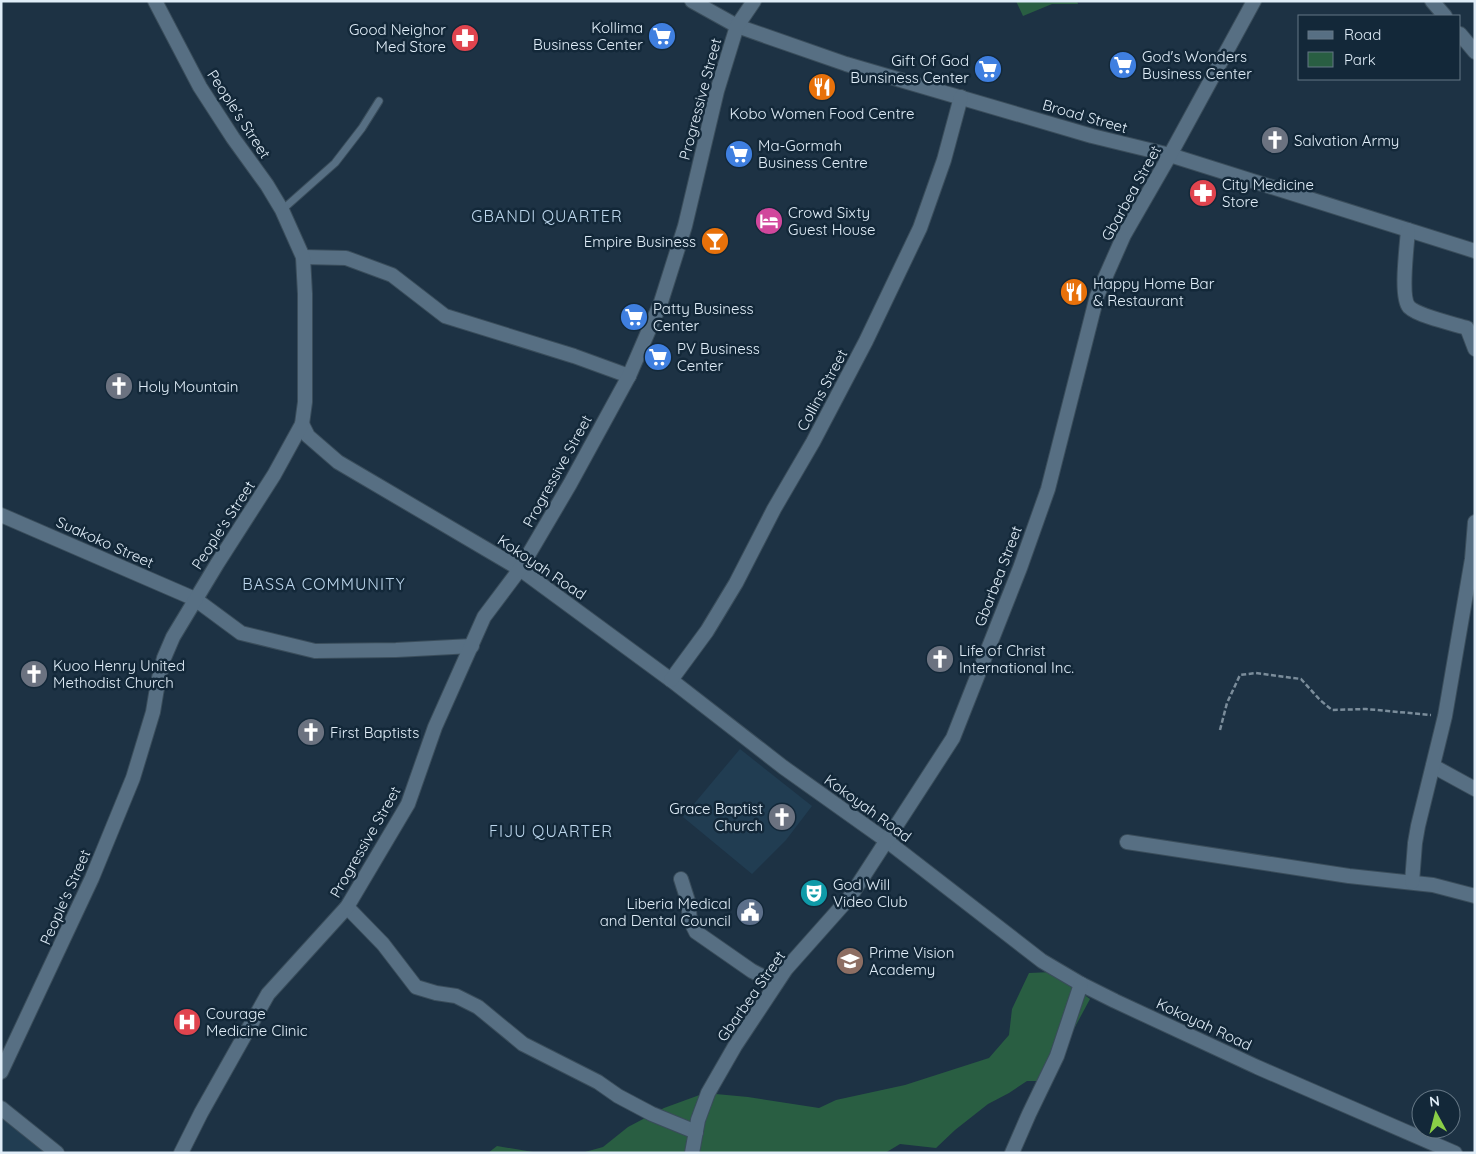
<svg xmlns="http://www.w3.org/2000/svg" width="1476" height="1154" viewBox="0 0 1476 1154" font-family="Quicksand,sans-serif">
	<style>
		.built { fill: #213d52 }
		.green { fill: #295e42 }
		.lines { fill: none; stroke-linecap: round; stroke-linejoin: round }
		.lane-casing { stroke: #3a4d5b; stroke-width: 9 }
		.street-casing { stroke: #3a4d5b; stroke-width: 16 }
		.path { stroke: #7b8d9b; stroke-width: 2.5; stroke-dasharray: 5 2.5; stroke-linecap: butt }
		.lane { stroke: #576f83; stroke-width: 7 }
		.street { stroke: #576f83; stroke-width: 14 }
		.labels { text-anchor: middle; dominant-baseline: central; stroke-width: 5; stroke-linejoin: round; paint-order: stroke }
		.poi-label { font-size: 15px; fill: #e0edf8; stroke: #132839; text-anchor: start }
		.street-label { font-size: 15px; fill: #e0edf8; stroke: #132839 }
		.neighbourhood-label { font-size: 16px; letter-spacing: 1px; fill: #bcd6ec; stroke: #132839 }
	</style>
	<rect width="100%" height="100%" fill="#1d3244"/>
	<!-- built -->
	<g class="built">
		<path d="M740,749L812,806L786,840L752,874L683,817Z"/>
		<path d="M1,1113L53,1153H1Z"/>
	</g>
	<!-- green -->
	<g class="green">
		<path d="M1016,1H1077L1078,4H1052L1023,16Z"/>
		<path d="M1052,972L1090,999L1046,1081H1027L1009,1093L988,1104L955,1130L936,1148L900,1144L885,1153H557L585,1152L603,1147L628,1127L664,1108L705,1093L748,1097L819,1108L836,1100L905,1085L989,1058L1009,1035L1012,1009L1029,973Z"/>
		<path d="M497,1146L539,1153H488Z"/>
	</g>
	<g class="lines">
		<defs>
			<path id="lane" d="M282,210L335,163L362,128L379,101"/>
			<g id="street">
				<path d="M692,1L737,26L846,64L1092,136L1170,155L1475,251"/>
				<path d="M1432,1L1445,16"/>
				<path d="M1460,34L1475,52"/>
				<path d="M1408,230C1407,245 1400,297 1409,307C1418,316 1454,324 1467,328L1475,349"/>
				<path d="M303,257L346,258L392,275L445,316L574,356L629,376"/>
				<path d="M302,424L308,436L338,462L520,569L671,680L783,767L887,841L1042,961L1081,984L1115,1001L1257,1067L1455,1153"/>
				<path d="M1,515L195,599L241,633L315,651L396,650L472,646"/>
				<path d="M671,680L707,631L736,583L774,509L813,442L866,341L920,228L944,160L961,97"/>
				<path d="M1433,766L1475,789"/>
				<path d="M1127,842L1349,876L1433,885L1475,896"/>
				<path d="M681,879L688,901L690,920L696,932L752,971L776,983"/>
				<path d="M1412,882L1415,843L1418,826L1445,716L1472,559L1475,522"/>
				<path d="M347,907L383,944L416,987L436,993L456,996L478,1007L523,1044L598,1082L618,1096L652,1114L696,1132"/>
				<path d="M1,1072L92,878L133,778L153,712L158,682L164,658L173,637L217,564L274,475L302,424L305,402V294L303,257L282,210L267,185L233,138L200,87L155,1"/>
				<path d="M1,1108L57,1153"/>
				<path d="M181,1153L201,1113L268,994L347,907L408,804L435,727L484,617L520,569L570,484L629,376L661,302L685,226L717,91L737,26L754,1"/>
				<path d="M692,1153L698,1120L708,1093L735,1046L786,969L850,897L953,738L1020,568L1048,489L1097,296L1124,235L1170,155L1254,1"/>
				<path d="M1012,1153L1029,1114L1057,1056L1081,984"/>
			</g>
		</defs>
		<!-- lane casing -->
		<use href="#lane" class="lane-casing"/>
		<!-- street casing -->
		<use href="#street" class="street-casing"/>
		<!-- path -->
		<path class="path" d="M1220,730L1227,703L1240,675L1256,673L1301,679L1320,700L1332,710L1366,709L1431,715"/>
		<!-- lane -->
		<use href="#lane" class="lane"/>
		<!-- street -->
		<use href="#street" class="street"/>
	</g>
	<!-- icons -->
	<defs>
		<symbol id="supermarket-disc" viewBox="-11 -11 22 22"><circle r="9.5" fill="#3f7fe0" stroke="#132839"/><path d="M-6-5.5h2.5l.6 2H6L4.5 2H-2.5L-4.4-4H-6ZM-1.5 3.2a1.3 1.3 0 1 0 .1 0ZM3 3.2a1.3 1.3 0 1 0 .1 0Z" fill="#fff"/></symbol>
		<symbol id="pharmacy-disc" viewBox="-11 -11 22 22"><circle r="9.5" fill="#e0444e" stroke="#132839"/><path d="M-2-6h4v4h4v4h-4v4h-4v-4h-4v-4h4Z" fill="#fff"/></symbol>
		<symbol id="restaurant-disc" viewBox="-11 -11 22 22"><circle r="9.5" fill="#e8710a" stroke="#132839"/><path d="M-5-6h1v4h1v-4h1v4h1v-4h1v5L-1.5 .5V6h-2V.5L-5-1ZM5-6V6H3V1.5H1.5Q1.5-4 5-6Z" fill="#fff"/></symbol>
		<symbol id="church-disc" viewBox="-11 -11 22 22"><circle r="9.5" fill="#6b7280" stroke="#132839"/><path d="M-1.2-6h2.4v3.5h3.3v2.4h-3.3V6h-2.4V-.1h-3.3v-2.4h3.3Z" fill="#fff"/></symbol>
		<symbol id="hotel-disc" viewBox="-11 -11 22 22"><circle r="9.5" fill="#d1479c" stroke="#132839"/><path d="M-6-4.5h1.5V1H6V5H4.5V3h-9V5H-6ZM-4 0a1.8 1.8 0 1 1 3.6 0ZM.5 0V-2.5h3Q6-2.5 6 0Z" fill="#fff"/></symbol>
		<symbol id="bar-disc" viewBox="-11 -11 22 22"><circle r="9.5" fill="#e8710a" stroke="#132839"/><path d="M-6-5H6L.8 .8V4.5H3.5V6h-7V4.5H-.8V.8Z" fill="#fff"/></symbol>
		<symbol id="theatre-disc" viewBox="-11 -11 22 22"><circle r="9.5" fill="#0f9aa8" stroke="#132839"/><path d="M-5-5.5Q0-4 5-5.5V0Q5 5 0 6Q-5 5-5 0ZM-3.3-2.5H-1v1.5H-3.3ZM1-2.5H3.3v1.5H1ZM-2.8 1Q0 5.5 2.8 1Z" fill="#fff"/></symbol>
		<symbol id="civic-disc" viewBox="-11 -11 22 22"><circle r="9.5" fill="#5c6f8a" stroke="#132839"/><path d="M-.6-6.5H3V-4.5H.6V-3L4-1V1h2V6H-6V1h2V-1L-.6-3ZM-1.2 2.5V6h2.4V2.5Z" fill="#fff"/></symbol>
		<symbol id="school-disc" viewBox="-11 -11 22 22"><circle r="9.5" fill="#8d6e63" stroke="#132839"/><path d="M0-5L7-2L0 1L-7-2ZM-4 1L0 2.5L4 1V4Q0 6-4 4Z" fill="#fff"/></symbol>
		<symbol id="hospital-disc" viewBox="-11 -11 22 22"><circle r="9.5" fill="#e0444e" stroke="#132839"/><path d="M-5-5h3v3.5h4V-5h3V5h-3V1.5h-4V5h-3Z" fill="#fff"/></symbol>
	</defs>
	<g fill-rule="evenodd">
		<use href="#supermarket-disc" x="646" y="20" width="32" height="32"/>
		<use href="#pharmacy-disc" x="449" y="22" width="32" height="32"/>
		<use href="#supermarket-disc" x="1107" y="49" width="32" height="32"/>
		<use href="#supermarket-disc" x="972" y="53" width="32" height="32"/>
		<use href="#restaurant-disc" x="806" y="71" width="32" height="32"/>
		<use href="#church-disc" x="1259" y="124" width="32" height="32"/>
		<use href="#supermarket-disc" x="723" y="138" width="32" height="32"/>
		<use href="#pharmacy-disc" x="1187" y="177" width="32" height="32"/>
		<use href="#hotel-disc" x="753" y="205" width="32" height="32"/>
		<use href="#bar-disc" x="699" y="225" width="32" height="32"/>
		<use href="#restaurant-disc" x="1058" y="276" width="32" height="32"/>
		<use href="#supermarket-disc" x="618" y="301" width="32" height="32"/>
		<use href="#supermarket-disc" x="642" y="341" width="32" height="32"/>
		<use href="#church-disc" x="103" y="370" width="32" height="32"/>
		<use href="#church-disc" x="924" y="643" width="32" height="32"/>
		<use href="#church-disc" x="18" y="658" width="32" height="32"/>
		<use href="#church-disc" x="295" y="716" width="32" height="32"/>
		<use href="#church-disc" x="766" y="801" width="32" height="32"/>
		<use href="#theatre-disc" x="798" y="877" width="32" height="32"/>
		<use href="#civic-disc" x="734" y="896" width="32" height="32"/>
		<use href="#school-disc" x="834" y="945" width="32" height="32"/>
		<use href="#hospital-disc" x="171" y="1006" width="32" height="32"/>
	</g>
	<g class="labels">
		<!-- poi labels -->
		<g class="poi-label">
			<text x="643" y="27" text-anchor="end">Kollima<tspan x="643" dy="17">Business Center</tspan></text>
			<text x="446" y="29" text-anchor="end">Good Neighor<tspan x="446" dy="17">Med Store</tspan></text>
			<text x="1142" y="56">God's Wonders<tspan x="1142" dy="17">Business Center</tspan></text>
			<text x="969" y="60" text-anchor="end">Gift Of God<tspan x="969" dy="17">Bunsiness Center</tspan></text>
			<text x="822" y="113" text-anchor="middle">Kobo Women Food Centre</text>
			<text x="1294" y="140">Salvation Army</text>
			<text x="758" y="145">Ma-Gormah<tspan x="758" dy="17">Business Centre</tspan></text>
			<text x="1222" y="184">City Medicine<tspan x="1222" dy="17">Store</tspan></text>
			<text x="788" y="212">Crowd Sixty<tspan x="788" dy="17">Guest House</tspan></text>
			<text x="696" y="241" text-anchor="end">Empire Business</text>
			<text x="1093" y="283">Happy Home Bar<tspan x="1093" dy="17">&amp; Restaurant</tspan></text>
			<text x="653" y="308">Patty Business<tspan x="653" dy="17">Center</tspan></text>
			<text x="677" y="348">PV Business<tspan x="677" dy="17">Center</tspan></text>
			<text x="138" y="386">Holy Mountain</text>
			<text x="959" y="650">Life of Christ<tspan x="959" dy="17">International Inc.</tspan></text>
			<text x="53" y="665">Kuoo Henry United<tspan x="53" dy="17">Methodist Church</tspan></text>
			<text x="330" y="732">First Baptists</text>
			<text x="763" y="808" text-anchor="end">Grace Baptist<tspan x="763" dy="17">Church</tspan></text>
			<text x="833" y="884">God Will<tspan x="833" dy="17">Video Club</tspan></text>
			<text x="731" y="903" text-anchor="end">Liberia Medical<tspan x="731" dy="17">and Dental Council</tspan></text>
			<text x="869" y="952">Prime Vision<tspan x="869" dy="17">Academy</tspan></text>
			<text x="206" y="1013">Courage<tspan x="206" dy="17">Medicine Clinic</tspan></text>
		</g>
		<!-- street labels -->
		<g class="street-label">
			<text transform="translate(700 99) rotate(-75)">Progressive Street</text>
			<text transform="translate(239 114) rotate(57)">People's Street</text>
			<text transform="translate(1085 116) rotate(16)">Broad Street</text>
			<text transform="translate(1131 193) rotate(-61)">Gbarbea Street</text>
			<text transform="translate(822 390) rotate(-62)">Collins Street</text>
			<text transform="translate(557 471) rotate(-61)">Progressive Street</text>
			<text transform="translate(223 525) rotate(-57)">People's Street</text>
			<text transform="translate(105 542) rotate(24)">Suakoko Street</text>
			<text transform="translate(542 567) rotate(34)">Kokoyah Road</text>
			<text transform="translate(998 576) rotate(-69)">Gbarbea Street</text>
			<text transform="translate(868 808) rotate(36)">Kokoyah Road</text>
			<text transform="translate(365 842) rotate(-60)">Progressive Street</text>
			<text transform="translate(65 897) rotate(-66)">People's Street</text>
			<text transform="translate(751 996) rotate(-55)">Gbarbea Street</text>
			<text transform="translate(1204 1024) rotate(25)">Kokoyah Road</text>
		</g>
		<!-- neighbourhood labels -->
		<g class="neighbourhood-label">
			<text x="547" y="216">GBANDI QUARTER</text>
			<text x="324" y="584">BASSA COMMUNITY</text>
			<text x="551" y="831">FIJU QUARTER</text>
		</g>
	</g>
	<!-- border -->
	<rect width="1476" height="1154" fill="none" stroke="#e0edf8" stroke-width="5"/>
	<!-- legend -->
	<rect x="1298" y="15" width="162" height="65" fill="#132839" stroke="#657785"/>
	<rect x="1308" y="31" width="25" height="8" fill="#576f83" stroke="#657785"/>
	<text x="1344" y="40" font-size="15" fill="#e0edf8">Road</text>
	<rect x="1308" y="52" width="25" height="15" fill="#295e42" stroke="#657785"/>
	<text x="1344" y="65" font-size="15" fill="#e0edf8">Park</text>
	<!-- north arrow -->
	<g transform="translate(1436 1114) rotate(353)"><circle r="24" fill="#132839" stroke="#657785"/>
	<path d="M0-4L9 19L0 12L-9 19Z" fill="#8ace47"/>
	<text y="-8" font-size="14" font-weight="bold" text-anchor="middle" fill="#e0edf8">N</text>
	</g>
</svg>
